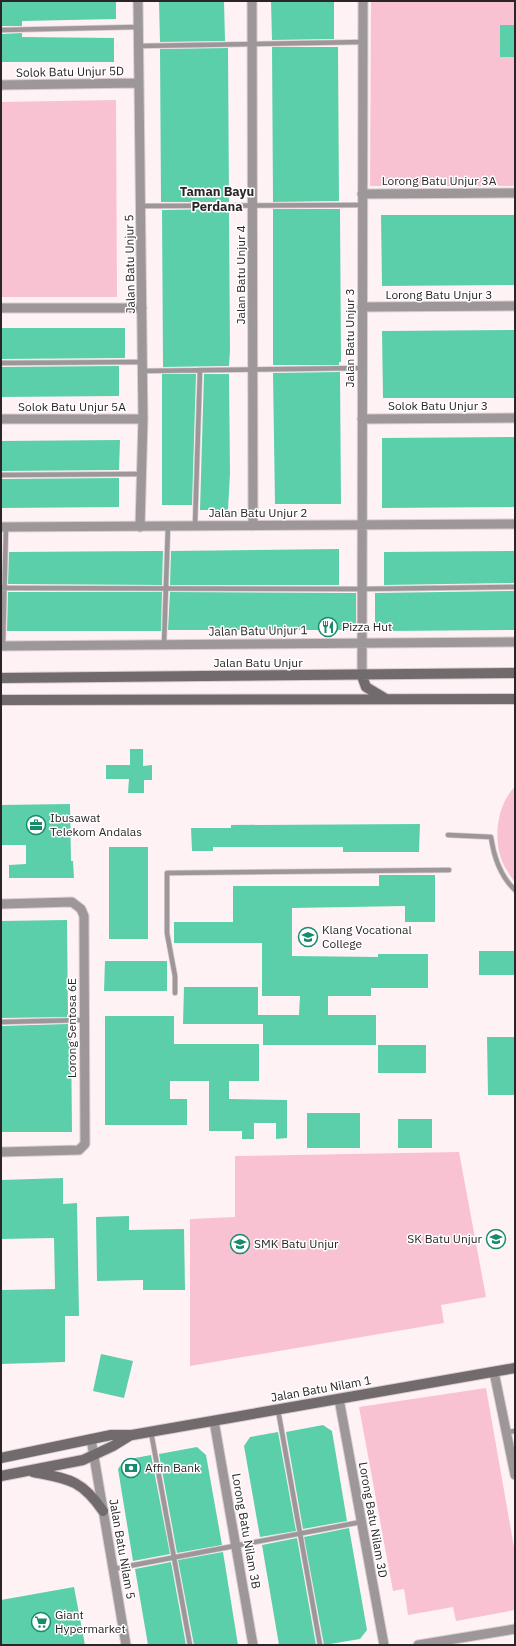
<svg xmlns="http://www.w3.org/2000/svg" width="516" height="1646" font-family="'IBM Plex Sans',sans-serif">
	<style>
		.green { fill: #f8c2d2 }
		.building { fill: #5bcfaa }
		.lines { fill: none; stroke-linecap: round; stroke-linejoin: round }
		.service-casing { stroke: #d9cdd0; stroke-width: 6 }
		.minor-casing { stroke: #d9cdd0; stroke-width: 11 }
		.secondary-casing { stroke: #d9cdd0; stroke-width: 12 }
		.service { stroke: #9d9799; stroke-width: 4.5 }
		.minor { stroke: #9d9799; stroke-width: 9 }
		.secondary { stroke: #726b6d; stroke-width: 10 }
		.labels { text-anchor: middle; stroke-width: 3; stroke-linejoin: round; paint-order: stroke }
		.street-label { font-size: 12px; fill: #2a2527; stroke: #fff }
		.poi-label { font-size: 12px; fill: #2a2527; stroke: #fff; text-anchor: start }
		.neighbourhood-label { font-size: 13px; font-weight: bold; fill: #2a2527; stroke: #fff }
	</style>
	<rect width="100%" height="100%" fill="#fff2f5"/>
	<path class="green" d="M371 1H515V186H370Z
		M116 100 117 297H1V102Z
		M515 787V883C511 876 505 869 502 861 493 840 497 803 515 787Z
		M459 1152 486 1297 441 1305 444 1323 190 1366V1219L235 1217V1156Z
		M486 1388 515 1553V1610L456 1621 453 1607 408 1615 404 1589 393 1591 359 1407Z"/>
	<path class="building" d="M1 1H116V19L22 21V26H1Z
		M159 1H224L225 41 160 42Z
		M271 1H334V39L272 40Z
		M500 25H515V57H500Z
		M22 33V37L114 38V62H1V34Z
		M272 47H338L339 201 273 202Z
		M228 48 229 202H161L160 49Z
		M229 209 230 350 229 366 163 367 162 210Z
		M273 209H340L341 362H339V365H273Z
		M381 215H515V285L382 286Z
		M1 328H125V358L1 359Z
		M515 330V398H383L382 331Z
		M119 366V396L1 397V367Z
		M340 372 341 504H275L273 373Z
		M162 374H196L192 505H162Z
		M204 374H229L230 473 228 510H200Z
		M515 437V507L382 508V438Z
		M120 440 119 470 1 471V441Z
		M119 478V507L1 508V479Z
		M339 549V585H170L171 551Z
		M154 551H163L162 585 8 584 9 552Z
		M515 551V583L384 585V552Z
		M515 591V630L384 631 375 624V593Z
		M8 592H162L161 631H7Z
		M170 592 356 593V623L347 630H168Z
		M130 749H143V766L152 765V780H144V793H128L129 779H106V765H130Z
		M70 804 71 861H73L74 878H9V865L26 864V845H1V805Z
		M420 824 419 852H343V847H213V851H192L191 828H231V825Z
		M109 847H148V939H109Z
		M379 875H435V922H405V906L292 908V956L378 957V954H428V988H371V996H328V1015H376V1045H263V1024H183L184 987H258V1015H299L300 996H262V943H174V922H233V886H379Z
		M67 920 68 1017 1 1018V921Z
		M479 951H515V975H479Z
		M105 961H167V991H104Z
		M105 1016H174V1044H259V1081H229V1099L287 1100V1138L276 1139V1123H254V1139H242V1131H209V1081H170V1099H187V1125H105Z
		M68 1024V1031H71L72 1132H1V1026Z
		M487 1037H515V1095H488Z
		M378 1045H426V1073H378Z
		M307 1113H360V1148H307Z
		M398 1119H432V1148H398Z
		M63 1178V1204L77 1203 79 1316H65V1362L1 1364V1290L55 1289 54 1238 1 1239V1180Z
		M129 1216V1230L184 1229 185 1290H143V1280L97 1281 96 1217Z
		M101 1354 133 1361 124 1398 93 1391Z
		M323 1425 332 1431 347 1521 303 1529 286 1432Z
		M278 1432 296 1531 260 1537 244 1446 250 1437Z
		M197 1447 206 1455 222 1545 177 1553 159 1454Z
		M151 1455 170 1554 133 1561 118 1469 124 1460Z
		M349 1528 367 1630 360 1639 324 1645 304 1537Z
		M297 1538 316 1645H279L262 1545Z
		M223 1552 238 1645H194L178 1560Z
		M171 1562 186 1645H148L135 1569Z
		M74 1587 85 1645H1V1600Z"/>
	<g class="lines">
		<defs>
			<path id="service" d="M1 30 138 27
				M138 46 363 42
				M141 206 362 205
				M1 363 142 362
				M142 371 362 368
				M1 475 141 474
				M195 525 200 370
				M1 588 362 589 515 587
				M164 644 168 526
				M3 646 6 527
				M448 835 491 837C494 858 500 876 515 890
				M175 993V976L167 933V873L449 870
				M1 1022 84 1020
				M278 1410 320 1645
				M151 1432 190 1645
				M507 1432 515 1431
				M113 1569 361 1522"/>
			<path id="minor" d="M138 1 143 419 140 527
				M252 1 253 526
				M1 85 139 83
				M362 194 515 193
				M362 307 515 306
				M1 308H142
				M1 419H143
				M362 419 515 418
				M1 527 515 524
				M1 646 515 642
				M362 676 363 1
				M1 904 72 902 81 909 84 916 85 1144 79 1150 1 1152
				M494 1372 515 1475
				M339 1399 384 1645
				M214 1421 253 1645
				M91 1439 126 1645
				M418 1645 515 1629"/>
			<path id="secondary" d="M362 676 366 687 386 699
				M1 678 515 673
				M1 700 515 699
				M1 1458 111 1435H132L515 1368
				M33 1472C68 1479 81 1479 103 1511
				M1 1476 83 1460 113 1446 131 1435"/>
		</defs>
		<use href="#service" class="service-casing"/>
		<use href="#minor" class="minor-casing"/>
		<use href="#secondary" class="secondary-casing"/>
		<use href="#service" class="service"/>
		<use href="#minor" class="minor"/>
		<use href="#secondary" class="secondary"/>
	</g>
	<defs>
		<symbol id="restaurant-ring" viewBox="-11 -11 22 22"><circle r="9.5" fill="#fff" stroke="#178b6c" stroke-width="1.5"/><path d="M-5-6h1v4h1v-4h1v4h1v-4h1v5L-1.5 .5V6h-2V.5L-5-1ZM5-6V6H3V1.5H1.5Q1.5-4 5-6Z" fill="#178b6c"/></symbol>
		<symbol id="office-ring" viewBox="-11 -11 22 22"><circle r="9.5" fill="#fff" stroke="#178b6c" stroke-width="1.5"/><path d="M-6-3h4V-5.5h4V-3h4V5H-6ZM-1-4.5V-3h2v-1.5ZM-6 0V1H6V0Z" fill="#178b6c"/></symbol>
		<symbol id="school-ring" viewBox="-11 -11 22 22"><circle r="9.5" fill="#fff" stroke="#178b6c" stroke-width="1.5"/><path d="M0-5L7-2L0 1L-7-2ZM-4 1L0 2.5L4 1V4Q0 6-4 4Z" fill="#178b6c"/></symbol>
		<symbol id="bank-ring" viewBox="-11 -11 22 22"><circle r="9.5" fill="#fff" stroke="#178b6c" stroke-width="1.5"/><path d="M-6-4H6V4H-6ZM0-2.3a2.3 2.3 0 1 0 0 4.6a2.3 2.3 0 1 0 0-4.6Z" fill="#178b6c"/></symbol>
		<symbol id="supermarket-ring" viewBox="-11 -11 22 22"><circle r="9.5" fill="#fff" stroke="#178b6c" stroke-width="1.5"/><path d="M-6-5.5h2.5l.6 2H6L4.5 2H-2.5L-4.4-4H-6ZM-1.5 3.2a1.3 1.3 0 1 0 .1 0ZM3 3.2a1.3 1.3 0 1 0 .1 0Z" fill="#178b6c"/></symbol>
	</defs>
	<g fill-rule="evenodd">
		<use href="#restaurant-ring" x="317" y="616" width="22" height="22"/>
		<use href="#office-ring" x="25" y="814" width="22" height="22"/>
		<use href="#school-ring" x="297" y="926" width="22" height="22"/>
		<use href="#school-ring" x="485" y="1228" width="22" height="22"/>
		<use href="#school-ring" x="229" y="1233" width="22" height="22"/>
		<use href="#bank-ring" x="120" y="1457" width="22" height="22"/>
		<use href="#supermarket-ring" x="30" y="1611" width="22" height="22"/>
	</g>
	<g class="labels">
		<g class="street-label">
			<text transform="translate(70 72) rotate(-1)" y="4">Solok Batu Unjur 5D</text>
			<text x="439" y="185">Lorong Batu Unjur 3A</text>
			<text transform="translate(130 264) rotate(-91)" y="4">Jalan Batu Unjur 5</text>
			<text transform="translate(241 275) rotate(-90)" y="4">Jalan Batu Unjur 4</text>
			<text x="439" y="299">Lorong Batu Unjur 3</text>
			<text transform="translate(350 338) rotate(-90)" y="4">Jalan Batu Unjur 3</text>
			<text x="438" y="410">Solok Batu Unjur 3</text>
			<text x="72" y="411">Solok Batu Unjur 5A</text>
			<text x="258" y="517">Jalan Batu Unjur 2</text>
			<text transform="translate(258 631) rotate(-1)" y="4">Jalan Batu Unjur 1</text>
			<text x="258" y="667">Jalan Batu Unjur</text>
			<text transform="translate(72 1028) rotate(-90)" y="4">Lorong Sentosa 6E</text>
			<text transform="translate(321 1389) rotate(-10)" y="4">Jalan Batu Nilam 1</text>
			<text transform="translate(373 1520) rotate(80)" y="4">Lorong Batu Nilam 3D</text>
			<text transform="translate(246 1531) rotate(80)" y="4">Lorong Batu Nilam 3B</text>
			<text transform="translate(122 1549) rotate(80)" y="4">Jalan Batu Nilam 5</text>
		</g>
		<g class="poi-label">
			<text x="342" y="631">Pizza Hut</text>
			<text x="50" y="822">Ibusawat<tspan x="50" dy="14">Telekom Andalas</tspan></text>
			<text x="322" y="934">Klang Vocational<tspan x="322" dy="14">College</tspan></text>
			<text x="482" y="1243" text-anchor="end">SK Batu Unjur</text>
			<text x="254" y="1248">SMK Batu Unjur</text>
			<text x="145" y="1472">Affin Bank</text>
			<text x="55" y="1619">Giant<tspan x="55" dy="14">Hypermarket</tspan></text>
		</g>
		<g class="neighbourhood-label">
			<text x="217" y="196">Taman Bayu<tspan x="217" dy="15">Perdana</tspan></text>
		</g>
	</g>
	<rect width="516" height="1646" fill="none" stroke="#2a2527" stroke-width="4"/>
</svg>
